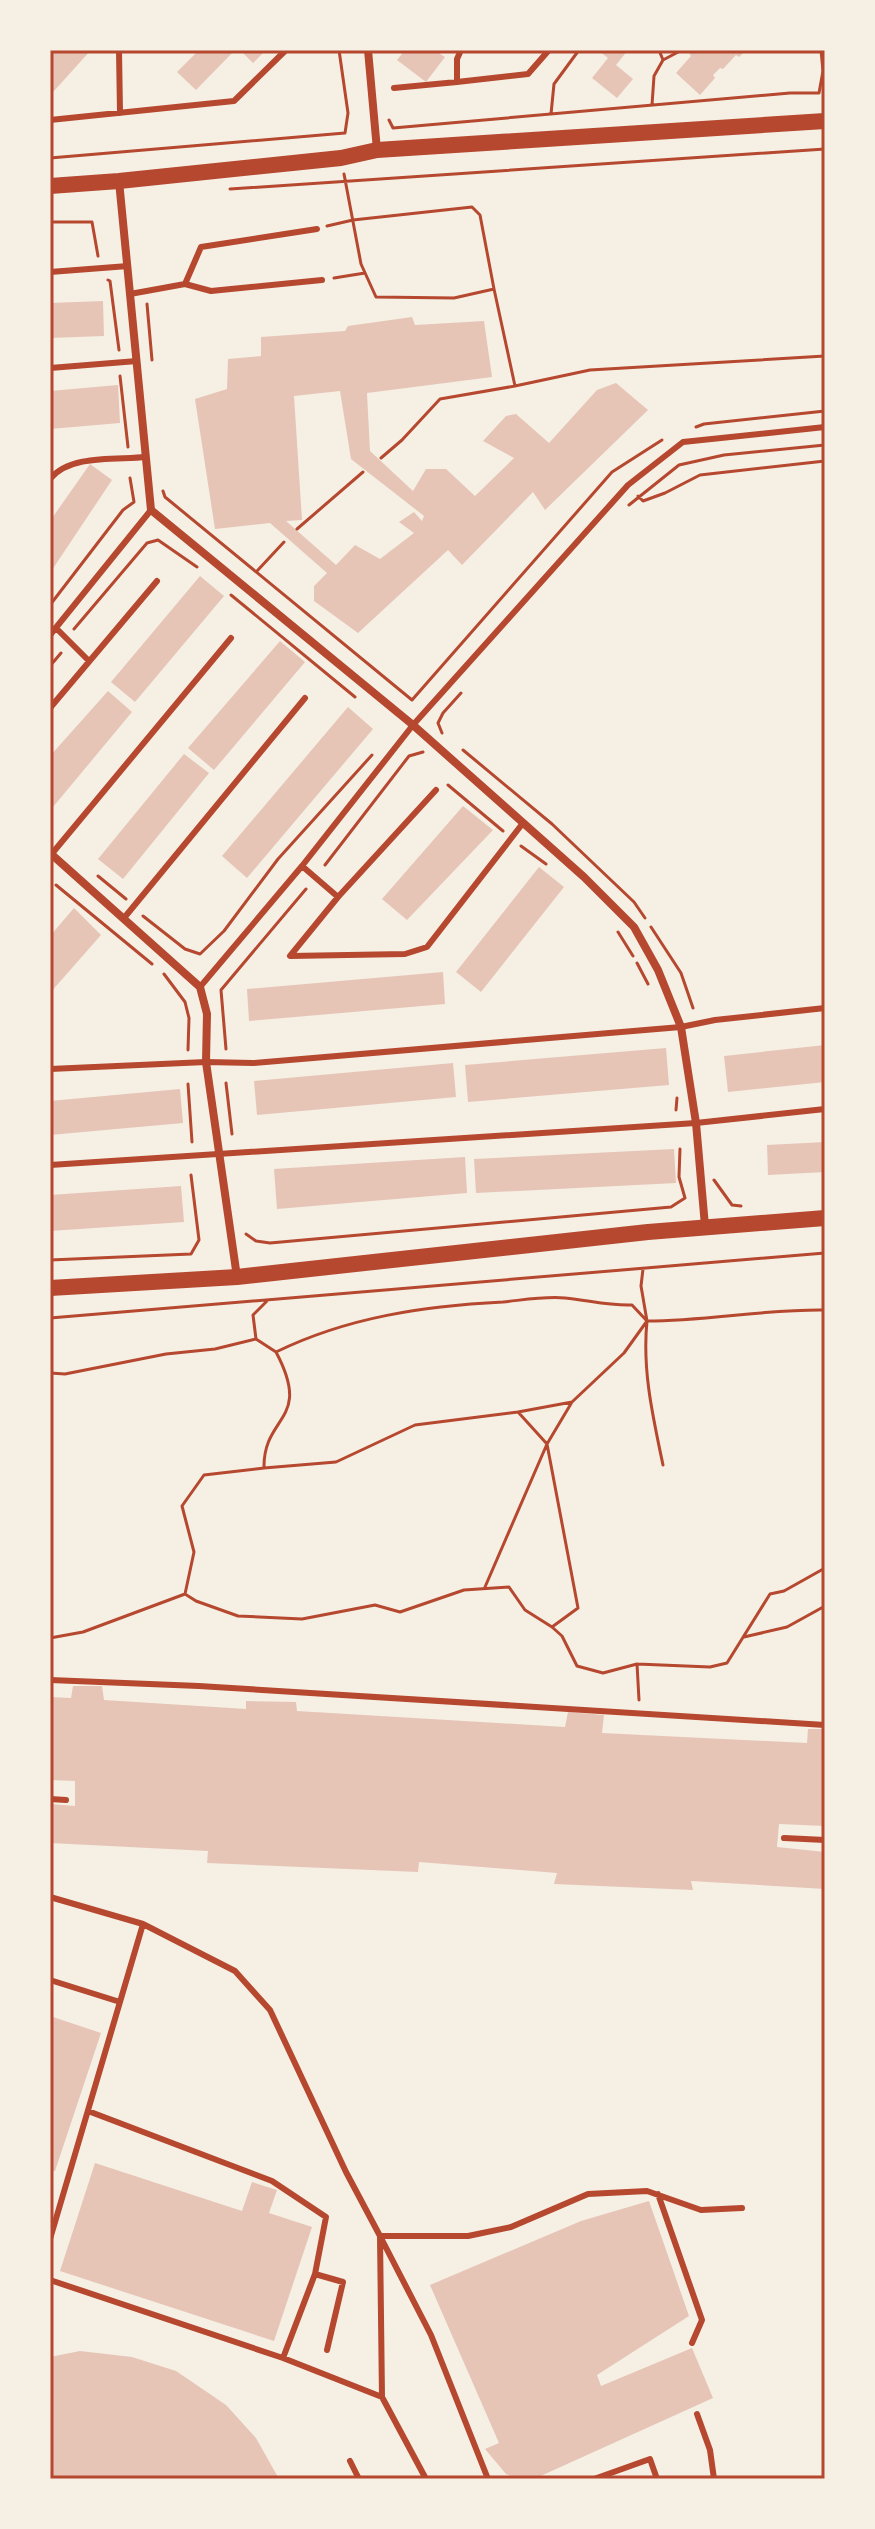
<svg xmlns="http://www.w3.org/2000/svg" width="875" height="2529" font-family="Merriweather,serif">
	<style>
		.building { fill: #e6c5b7; fill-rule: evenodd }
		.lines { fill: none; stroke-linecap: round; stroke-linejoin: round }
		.path { stroke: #b5482f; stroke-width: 3 }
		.service { stroke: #b5482f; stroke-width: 6 }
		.minor { stroke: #b5482f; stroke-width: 8 }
		.secondary { stroke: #b5482f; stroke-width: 16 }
		.neatline { fill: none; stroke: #b5482f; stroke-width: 3 }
	</style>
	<rect width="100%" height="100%" fill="#f6efe4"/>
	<path class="building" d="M50 50H91L54 91 50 90Z
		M199 50H235L196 90 177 72Z
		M240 50H266L253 63Z
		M405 50H443L440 54 445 57 426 82 397 60Z
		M598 50H628L616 65 633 79 617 98 592 78 608 58Z
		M692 50H746L739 57 736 55 723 69 720 68 713 75 715 78 700 95 676 73 691 56 689 53Z
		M103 301 104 336 50 338V303Z
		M412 317 415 325 484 321 492 377 367 393 370 451 413 491 426 469H446L475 496 514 458 483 441 506 416 516 414 549 443 597 390 616 383 648 410 545 510 533 492 462 565 448 550 358 633 314 601V586L327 573 270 523 215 529 195 399 227 389 228 359 261 356V337L345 331 348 326ZM340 391 351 459 424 516 422 521 414 512 399 522 414 533 380 559 355 545 336 565 286 521 302 520 294 396Z
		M118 385 120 423 50 429V391Z
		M90 464 112 480 50 573V521Z
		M200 576 224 596 135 702 111 682Z
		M280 641 305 662 214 770 188 748Z
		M108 691 132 712 53 807 50 805V756Z
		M348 707 373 729 247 878 222 856Z
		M184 754 209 773 123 879 98 859Z
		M463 806 493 830 407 920 382 899Z
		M539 867 564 887 481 992 456 972Z
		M74 908 101 935 50 993V936Z
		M443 972 445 1004 249 1021 247 989Z
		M825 1045V1082L728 1092 724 1056Z
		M666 1048 669 1085 468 1102 465 1065Z
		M453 1063 456 1097 257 1115 254 1081Z
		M180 1089 183 1123 50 1135V1101Z
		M825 1142V1172L768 1175 767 1145Z
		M674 1149 676 1183 476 1193 474 1159Z
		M465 1157 467 1193 277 1209 274 1169Z
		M181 1186 184 1222 50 1231V1195Z
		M73 1686H102L104 1700 246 1709V1701L296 1702 297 1711 565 1727 568 1712 604 1715 602 1733 807 1743 808 1729H825V1826L779 1824 777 1847 825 1852V1889L691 1881 693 1890 554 1884 557 1873 419 1862 418 1872 207 1863 208 1851 50 1843V1804L75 1806V1781L50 1780V1697L71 1698Z
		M50 2016 101 2033 55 2171 50 2170Z
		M95 2163 242 2211 252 2182 277 2190 269 2213 312 2227 274 2341 60 2271Z
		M649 2201 689 2316 597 2375 601 2386 692 2348 713 2398 534 2479 516 2478 506 2474 485 2449 499 2443 430 2285 581 2221Z
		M80 2351 132 2357 176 2371 226 2405 256 2438 279 2479H50V2357Z"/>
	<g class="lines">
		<path class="path" d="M663 60 682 50
			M652 105 654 76 663 60 659 50
			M551 114 554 84 579 50
			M389 120 393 128 790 93H819L823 71 821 50
			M50 158 345 133 348 113 339 50
			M230 189 825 149
			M50 222H92L98 256
			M327 226 353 220 472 207 480 215 494 289 454 298 376 297 361 264 344 174
			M334 278 365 273
			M108 280 110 281 119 350
			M147 304 152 360
			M120 376 128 447
			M515 386 590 370 825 356
			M696 427 704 424 825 411
			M381 458 402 440 440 399 515 386 494 289
			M163 491 165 497 412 700 612 472 662 440
			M638 496 643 501 665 493 700 475 825 461
			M629 505 679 465 724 455 825 445
			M297 529 363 472
			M257 571 284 542
			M231 595 355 697
			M50 605 123 510 134 502 130 478
			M74 629 147 543 158 540 197 567
			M50 666 61 653
			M442 733 438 723 443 713 461 693
			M463 750 552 824 634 902 645 918
			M448 785 503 831
			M521 846 546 864
			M325 865 409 756 423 752
			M98 876 126 899
			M56 885 152 964
			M143 916 185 949 200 954 224 931 278 859 372 755
			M651 927 681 973 693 1008
			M618 932 633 956
			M637 963 648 984
			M164 974 185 1002 189 1018 188 1050
			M226 1049 221 990 306 889
			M226 1083 232 1134
			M188 1084 192 1142
			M676 1110 677 1098
			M714 1180 732 1205 741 1206
			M246 1234 256 1241 270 1243 671 1207 685 1198 679 1177 680 1149
			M50 1260 191 1254 199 1240 191 1175
			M50 1318 825 1253
			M256 1339 253 1315 267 1301
			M50 1373 65 1374 166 1354 215 1349 256 1339 276 1352C348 1317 424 1306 503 1302 523 1300 545 1296 565 1298 588 1300 608 1306 632 1305L647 1321
			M572 1402 518 1412 547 1444 572 1402 624 1353 647 1321 641 1286 643 1269
			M547 1444 578 1608 552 1627
			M663 1465C653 1417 642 1370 647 1321 707 1321 765 1309 825 1310
			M264 1468 336 1462 415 1425 518 1412
			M485 1587 547 1444
			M185 1594 196 1601 238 1616 302 1619 375 1605 400 1612 464 1590 509 1587 525 1610 552 1627 562 1636 577 1666 603 1673 637 1664 710 1667 727 1663 770 1594 784 1591 825 1568
			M185 1594 194 1552 182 1506 204 1475 264 1468C263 1414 313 1422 276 1352
			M744 1637 787 1627 825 1606
			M50 1638 83 1632 185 1594
			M637 1664 639 1700"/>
		<path class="service" d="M119 50 120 113
			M457 82 528 74 549 50
			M394 88 457 82V59L461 50
			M50 120 234 101 286 50
			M50 272 128 266
			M185 284 201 247 317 229
			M130 294 185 284 211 291 322 280
			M50 368 137 361
			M50 479C70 454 117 460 146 457
			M56 628 89 661
			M50 635 151 510
			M50 708 157 581
			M50 856 231 638
			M302 866 338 897 436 790
			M338 897 290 956 405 954 427 947 523 823
			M124 918 305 698
			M200 987 302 866 413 725 628 485 683 442 825 427
			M50 1069 206 1062 253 1063 681 1027 715 1020 825 1008
			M50 1165 696 1123 825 1109
			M50 1680 199 1686 825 1725
			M50 1799 66 1800
			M784 1838 825 1840
			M50 1897 143 1924 235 1971 270 2010 346 2172 380 2236 382 2397
			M50 1980 120 2002
			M88 2111 272 2181 326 2217 315 2274
			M658 2194 702 2320 692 2343
			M50 2239 143 1924
			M50 2280 283 2358 382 2397 426 2479
			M283 2358 315 2274 343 2282 327 2350
			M697 2414 710 2450 714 2479
			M350 2461 359 2479
			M488 2479 431 2335 380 2236H468L511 2227 588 2194 647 2191 701 2210 742 2208
			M594 2479 650 2459 657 2479"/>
		<path class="minor" d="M368 50 377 150
			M119 181 151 510 413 725 584 877 634 927 658 970 681 1027 696 1123 705 1226
			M50 853 200 987 207 1014 206 1062 237 1277"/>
		<path class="secondary" d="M50 186 119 181 341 158 377 150 825 121
			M50 1288 237 1277 648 1232 825 1218"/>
	</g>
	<rect width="875" height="2529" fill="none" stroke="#f6efe4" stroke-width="104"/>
	<rect x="52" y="52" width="771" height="2425" class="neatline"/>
</svg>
